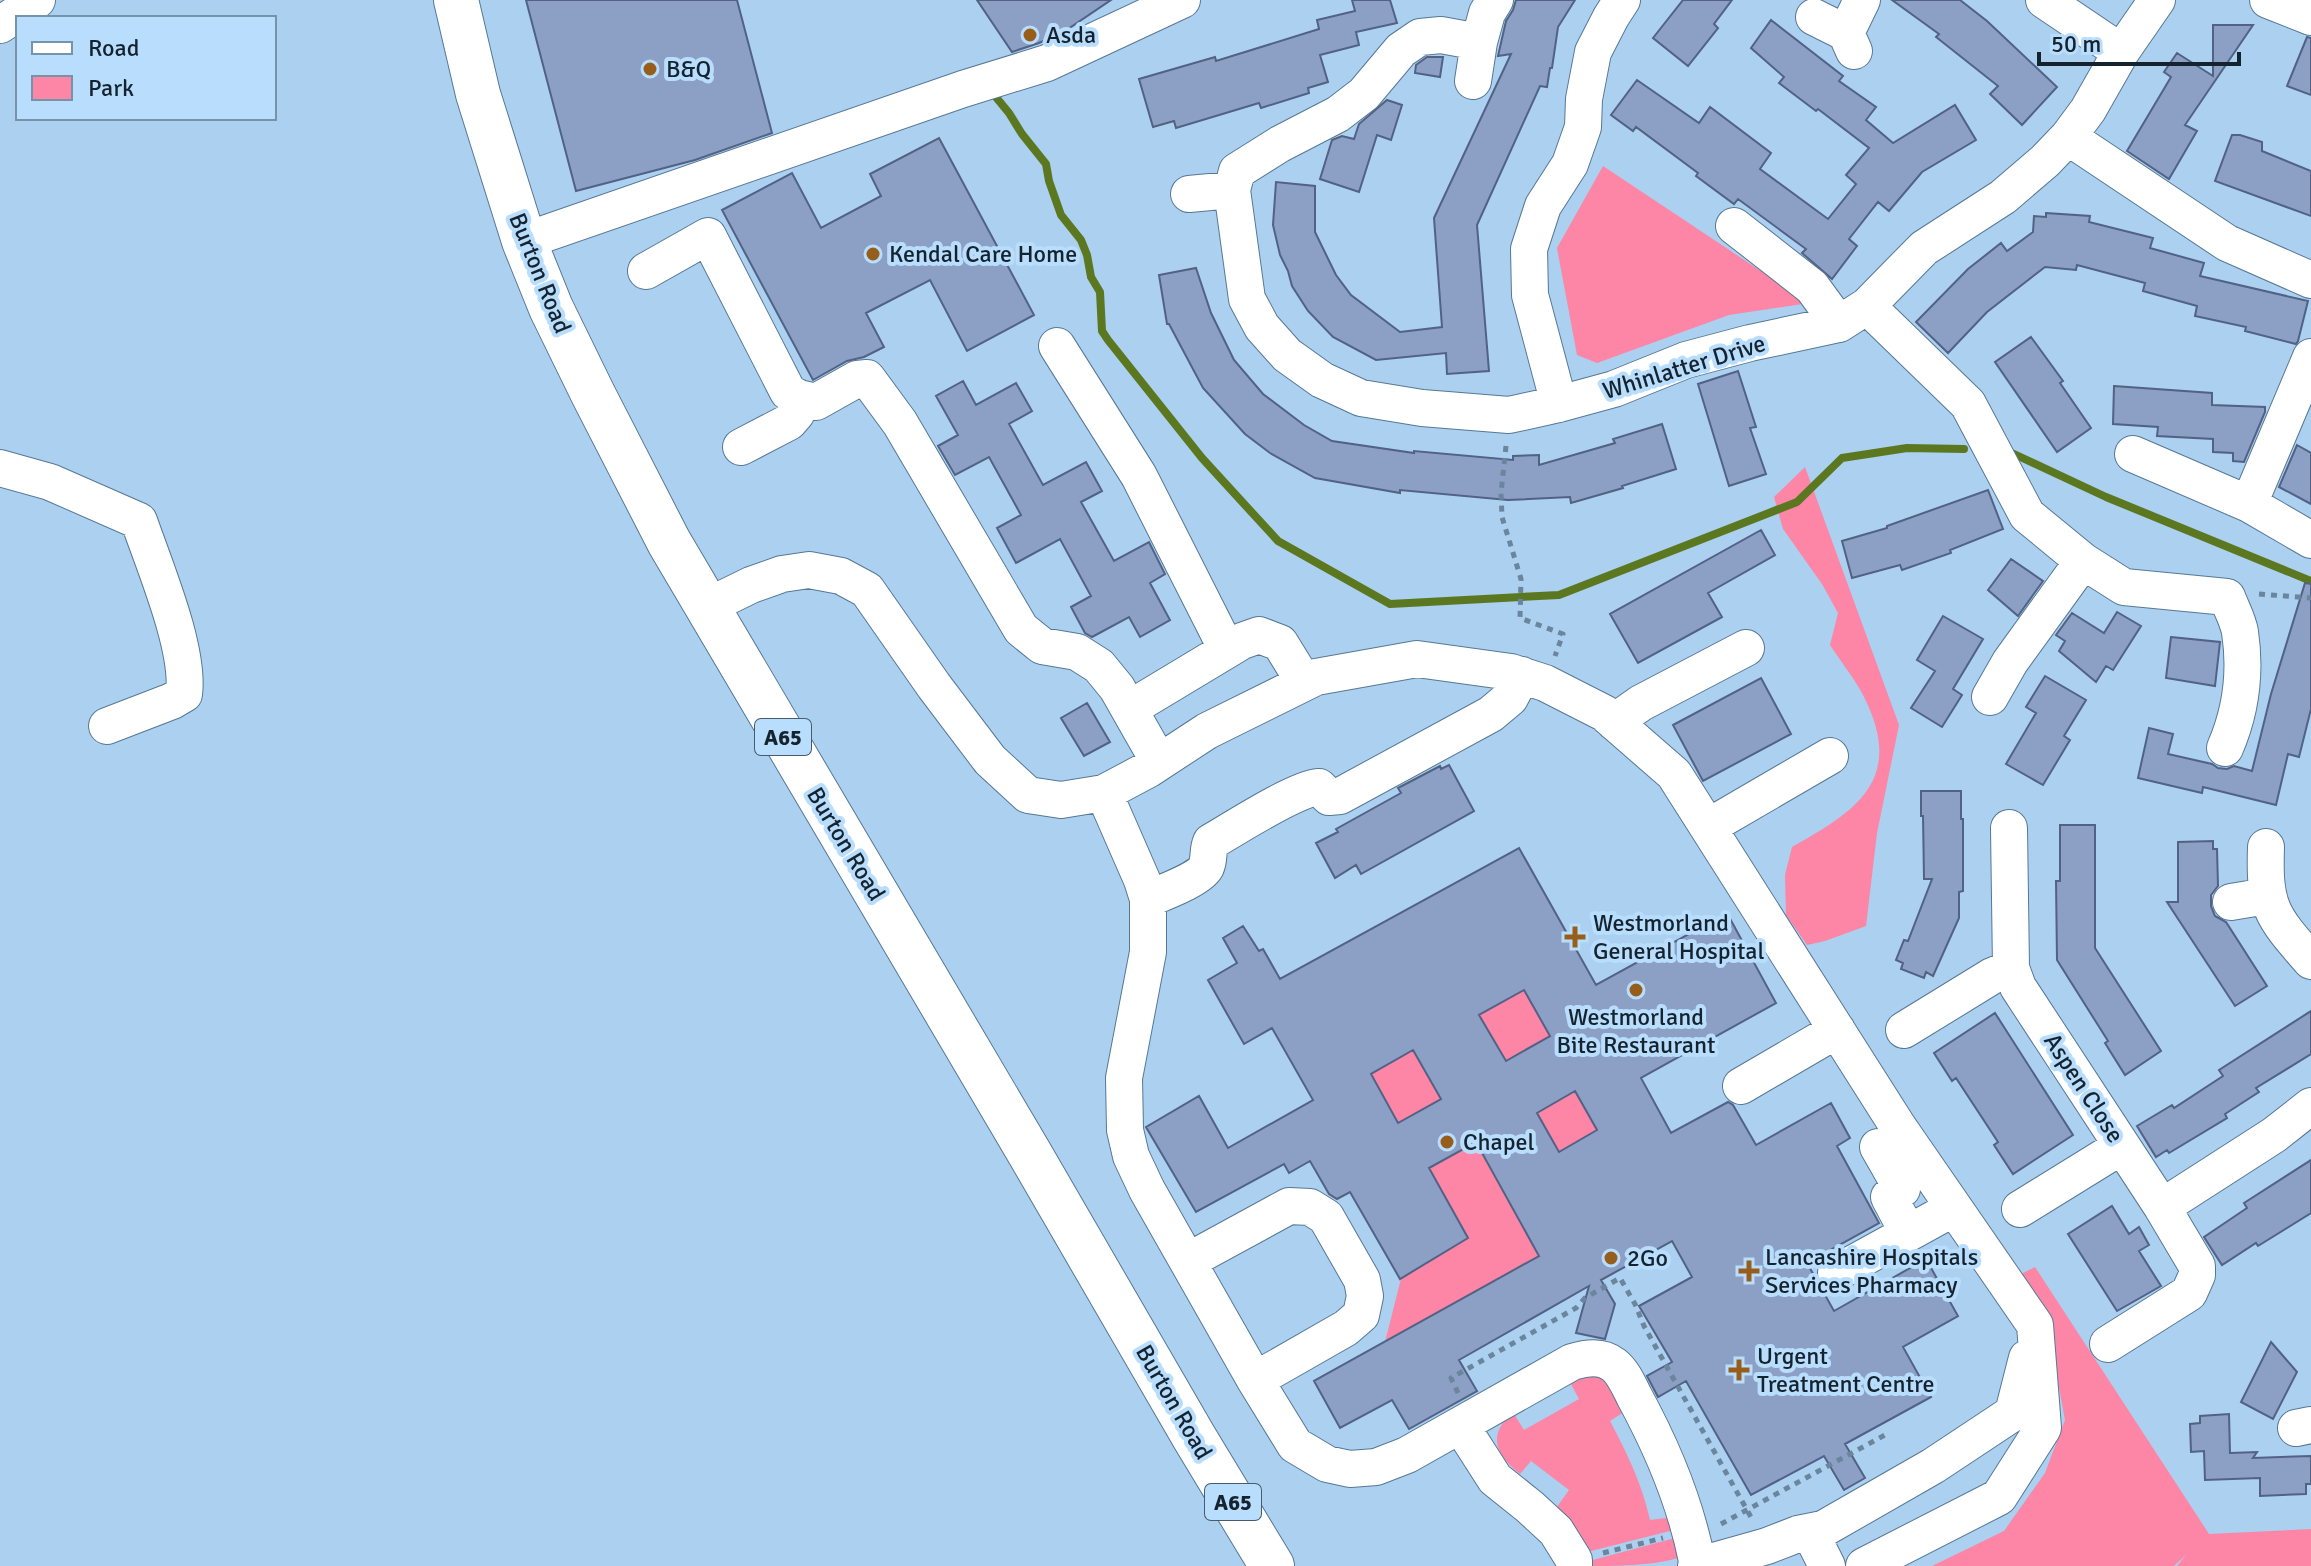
<svg xmlns="http://www.w3.org/2000/svg" width="2311" height="1566" font-family="Signika,sans-serif">
	<style>
		.green { fill: #fd85a5 }
		.lines { fill: none; stroke-linecap: round; stroke-linejoin: round }
		.stream { stroke: #5b7821; stroke-width: 8 }
		.building { fill: #8c9fc5; stroke: #516285; stroke-width: 2; fill-rule: evenodd }
		.minor-casing { stroke: #567895; stroke-width: 38 }
		.major-casing { stroke: #567895; stroke-width: 46 }
		.path { stroke: #6a859c; stroke-width: 5; stroke-dasharray: 6 6; stroke-linecap: butt }
		.minor { stroke: #fff; stroke-width: 36 }
		.major { stroke: #fff; stroke-width: 44 }
		.poi-dot { fill: #975e1b; stroke: #b8ddfd; stroke-width: 3 }
		.labels { text-anchor: middle; stroke-width: 8; stroke-linejoin: round; paint-order: stroke }
		.shield { fill: #b8ddfd; stroke: #465b6c; stroke-width: 2 }
		.shield-label { font-size: 22px; font-weight: bold; fill: #15232e }
		.poi-label { font-size: 24px; fill: #15232e; stroke: #b8ddfd; text-anchor: start }
		.street-label { font-size: 24px; fill: #15232e; stroke: #b8ddfd }
	</style>
	<rect width="100%" height="100%" fill="#abd0f0"/>
	<path class="green" d="M1603 166 1809 303 1729 315 1597 363 1577 355 1557 248Z
		M1805 467 1899 725 1877 833 1866 926 1825 941 1807 945 1786 915 1785 875 1792 847C1858 810 1905 779 1864 697 1855 679 1841 662 1830 645L1838 613 1822 584 1783 529 1774 497Z
		M1491 932 1502 1002 1524 990 1550 1036 1506 1061 1476 1029Z
		M1395 986 1416 1056 1441 1099 1399 1123 1371 1074Z
		M1575 1091 1597 1130 1559 1152 1537 1113Z
		M1476 1142 1539 1256 1385 1342 1429 1168Z
		M2035 1267 2209 1534 2311 1529V1566H2177L2186 1555 2174 1566H1932L2004 1531 2045 1473 2065 1420 2051 1344 2019 1275Z
		M1565 1373 1603 1375 1627 1410 1610 1421C1627 1453 1642 1484 1650 1520L1674 1517 1678 1529 1583 1553 1554 1511 1569 1490 1531 1461 1520 1474C1495 1454 1487 1435 1513 1412L1524 1430 1579 1399Z
		M1679 1537 1678 1558C1650 1566 1616 1566 1586 1566L1585 1562Z"/>
	<g class="lines">
		<path class="stream" d="M995 96 1009 113 1022 134 1046 164 1049 181 1061 215 1081 240 1087 255 1091 277 1100 292 1102 331 1108 340 1202 458 1278 541 1390 604 1559 595 1797 502 1842 458 1907 448 1964 449
			M2014 454 2106 497 2311 581"/>
	</g>
	<path class="building" d="M526 0H737L772 133 695 160 576 191Z
		M977 0H1111L1062 33 1039 43 1012 52Z
		M1352 0H1390L1397 23 1356 32 1359 45 1320 55 1328 82 1308 88 1309 93 1261 108 1259 103 1176 128 1174 121 1153 127 1139 79 1215 57 1216 61 1319 29 1317 20 1355 11Z
		M1516 0H1575L1558 27 1552 68H1550L1547 87 1540 86 1477 225 1489 371 1447 374 1446 353 1376 360 1333 337 1308 311 1292 286 1288 271 1280 255 1273 225 1276 182 1315 186V232L1336 275 1351 295 1400 332 1442 327 1434 218 1511 54 1498 56 1506 21 1513 10Z
		M1683 0H1732L1714 24 1718 28 1688 66 1653 38Z
		M1892 0H1960L1987 21 2057 87 2022 125 1990 94 1998 86 1936 37 1939 34Z
		M1771 20 1843 76 1839 81 1876 107 1866 120 1893 143 1955 105 1976 140 1922 172 1889 211 1878 202 1849 239 1857 246 1832 279 1802 253 1806 249 1738 199 1734 204 1696 176 1698 173 1636 127 1633 131 1611 115 1637 80 1699 123 1710 107 1771 153 1760 169 1828 219 1856 184 1846 175 1869 148 1818 109 1816 111 1779 83 1784 77 1751 48Z
		M2213 25H2253L2185 125 2197 131 2169 179 2127 151 2171 77 2164 72 2177 53 2213 76Z
		M2307 37 2311 38V95L2287 86Z
		M1427 57H1443L1440 77 1415 73 1416 65Z
		M1387 100 1402 105 1391 140 1377 135 1359 192 1320 179 1332 140 1342 136 1354 139 1359 124Z
		M2232 135H2240L2262 142V151L2311 171V216L2215 181Z
		M939 138 1034 315 967 351 930 280 866 313 884 347 864 357 847 361 813 380 722 210 792 173 821 228 881 196 870 174Z
		M2046 213 2090 216 2089 222 2153 238 2150 248 2204 263 2200 276 2308 301 2298 341 2296 344 2245 331 2246 327 2195 316 2197 306 2143 291 2145 283 2077 265 2076 270 2045 267 1987 312 1948 353 1916 322 1968 269 2001 243 2007 251 2033 232 2034 216 2046 217Z
		M1196 268 1211 313 1234 360 1263 394 1304 425 1332 441 1414 453V451L1513 460V456L1539 455V465L1615 443 1613 439 1662 424 1676 469 1622 486 1623 488 1571 503 1570 497 1508 500 1400 490V493L1315 478 1270 453 1245 434 1203 388 1169 324H1167L1159 275Z
		M2031 337 2063 381 2060 383 2091 428 2057 452 1995 362Z
		M1738 371 1756 427 1750 428 1766 474 1729 486 1698 384Z
		M963 381 976 405 1016 383 1032 411 1009 424 1043 485 1086 462 1102 491 1081 502 1114 561 1149 542 1165 574 1150 583 1170 620 1140 637 1129 617 1092 637 1085 633 1071 607 1091 596 1060 539 1016 563 997 528 1021 515 989 457 955 475 938 446 958 435 936 396Z
		M2114 386 2212 393V405L2265 407V412L2244 462 2233 461V453L2213 452V439L2157 436 2158 427 2113 424Z
		M2297 445 2311 453V504L2279 487Z
		M1988 490 2003 529 1950 550 1951 553 1902 570 1900 565 1852 578 1842 541 1887 528V526Z
		M1761 530 1775 555 1708 593 1722 617 1638 663 1610 614Z
		M2011 559 2043 581 2018 616 1988 590Z
		M2305 583 2311 584V709L2299 757 2288 754 2276 805 2203 787 2202 793 2138 778 2149 728 2173 734 2168 754 2212 764 2218 768 2227 769 2234 766 2252 771 2271 694Z
		M2117 612 2141 626 2113 670 2106 666 2096 682 2059 651 2065 641 2056 635 2072 613 2104 633Z
		M1943 616 1983 639 1953 689 1962 695 1942 727 1911 708 1935 671 1917 660Z
		M2171 637 2220 642 2215 686 2166 678Z
		M2045 676 2086 700 2064 736 2070 740 2043 785 2006 764 2036 713 2026 707Z
		M1761 678 1791 734 1703 781 1673 725Z
		M1087 703 1110 742 1084 756 1061 718Z
		M1449 765 1474 811 1361 874 1356 865 1335 878 1316 843 1338 832 1336 829 1401 793 1398 788 1440 766 1441 769Z
		M1921 791H1961V819H1963V891L1959 892V918L1933 976 1926 972 1924 978 1901 969 1903 963 1896 960 1904 940 1908 941 1932 879H1924L1923 816H1921Z
		M2060 825H2095V948L2161 1051 2125 1075 2105 1043 2108 1041 2057 960 2056 881H2060Z
		M2213 841V849H2217L2218 886 2211 895V906L2215 916 2226 922 2267 986 2235 1006 2167 902H2178V842Z
		M1519 848 1596 985 1727 913 1776 1003 1641 1078 1671 1133 1728 1102 1733 1105 1756 1145 1831 1103 1850 1138 1837 1146 1879 1223 1807 1263 1834 1311 1926 1259 1958 1316 1903 1347 1931 1397 1845 1444 1865 1478 1844 1490 1824 1456 1751 1495 1686 1381 1658 1397 1647 1376 1672 1362 1639 1306 1692 1277 1672 1241 1601 1280 1615 1304 1605 1339 1576 1333 1589 1286 1459 1360 1477 1391 1409 1429 1392 1400 1340 1428 1314 1381 1539 1256 1476 1142 1429 1168 1468 1238 1400 1279 1350 1192 1337 1199 1329 1194 1310 1161 1289 1173 1284 1164 1196 1212 1146 1127 1199 1096 1228 1148 1313 1100 1272 1028 1244 1044 1208 980 1237 963 1223 938 1243 926 1259 951 1263 949 1280 979ZM1524 990 1550 1036 1506 1061 1479 1015ZM1413 1050 1441 1099 1398 1123 1371 1074ZM1575 1091 1597 1130 1559 1152 1537 1113Z
		M2311 1011V1054L2256 1088 2259 1092 2225 1114 2227 1118 2169 1153 2167 1150 2156 1157 2137 1126 2172 1105 2174 1108 2223 1076 2219 1070Z
		M1995 1013 2073 1135 2013 1174 1994 1145 1998 1142 1956 1078 1952 1081 1934 1053Z
		M2311 1160V1213L2258 1246 2256 1243 2222 1265 2204 1237 2247 1208 2244 1203Z
		M2112 1206 2129 1234 2139 1227 2149 1245 2139 1251 2161 1286 2117 1311 2068 1234Z
		M2271 1342 2297 1372 2273 1419 2241 1402Z
		M2229 1414 2230 1453 2257 1452 2253 1458 2311 1456V1484H2306V1494L2260 1496V1478L2205 1480 2204 1451 2191 1452 2190 1424 2200 1423V1416Z"/>
	<g class="lines">
		<defs>
			<path id="minor" d="M1495 0 1487 13 1479 42 1441 35 1420 37 1401 50 1364 94 1338 114 1280 144 1237 171 1232 190 1247 299 1262 327 1287 355 1322 380 1361 398 1422 408 1509 415 1559 404
				M1622 0 1611 17 1593 52 1584 99 1583 127 1570 164 1543 206 1529 249 1530 295 1559 404 1614 389 1686 360 1750 343 1839 324 1867 306 1924 248 2003 197 2045 161 2068 137 2088 110 2121 52 2157 0
				M2044 0 2121 52
				M2268 0 2311 17
				M1814 17 1846 33 1854 51
				M0 25 37 0
				M1846 33 1862 0
				M1473 81 1479 42
				M2068 137 2227 243 2311 280
				M1189 194 1232 190
				M1734 226 1812 287 1839 324
				M524 241 963 89 1047 63 1182 0
				M646 271 708 236 788 392 799 398 816 402 857 379 867 378 900 423 1021 629 1042 646 1077 652 1099 666 1117 688 1159 762
				M1867 306 1968 404 2027 515 2083 561 2124 587 2227 597C2231 608 2238 620 2240 632 2246 672 2241 711 2225 748
				M1057 346 1139 476 1227 650
				M741 447 789 422 796 414 802 399
				M2133 454 2249 504 2311 540
				M0 468 50 482 139 521C154 565 190 649 184 694L172 701 107 726
				M2249 504 2311 357
				M706 607 751 585 782 574 809 570 841 576 867 590 934 686 990 760 1028 795 1061 800 1104 793 1149 769 1207 731 1316 677 1417 659 1511 672 1545 683 1604 713 1674 774 1897 1125 2035 1325 2043 1428 1999 1497 1864 1566
				M1990 697 2010 662 2083 561
				M1129 709 1242 641 1259 635 1280 643 1304 682
				M1614 722 1641 703 1746 648
				M1104 793 1142 880 1148 899V952L1124 1078 1125 1130 1131 1156 1147 1190 1255 1380 1295 1445 1327 1464 1350 1469 1376 1467 1407 1455 1572 1362C1586 1358 1601 1355 1614 1365 1623 1372 1629 1386 1634 1396 1663 1449 1687 1507 1698 1566
				M1708 827 1830 756
				M2009 828 2011 968 2018 987 2162 1207 2197 1266V1275L2189 1293 2108 1344
				M2266 847C2264 908 2271 915 2311 961
				M1148 899C1162 893 1200 879 1206 867 1210 858 1207 851 1211 842 1235 828 1295 789 1319 787L1329 797 1340 796 1491 714 1510 698 1522 675
				M2231 902 2267 896
				M1904 1030 1992 976 2011 968
				M1741 1086 1837 1030
				M1878 1147 1902 1189 1889 1197 1908 1233
				M2162 1207 2274 1135 2311 1106
				M2020 1209 2122 1146
				M1188 1261 1289 1206 1310 1207 1326 1217 1362 1280 1365 1296 1361 1315 1346 1328 1255 1380
				M1836 1273 1954 1208
				M1461 1426 1495 1479 1530 1507 1556 1531 1574 1560V1566
				M2296 1428 2311 1425
				M1810 1532 1827 1566
				M1696 1566 1767 1546 1798 1534 1823 1529 1933 1466 2013 1413 2027 1358"/>
			<path id="major" d="M456 0 478 94 524 241 551 308 593 394 669 542 1030 1154 1194 1437 1272 1566"/>
		</defs>
		<use href="#minor" class="minor-casing"/>
		<use href="#major" class="major-casing"/>
		<path class="path" d="M1506 446 1501 493 1502 517 1521 579 1520 618 1563 634 1555 656
			M2259 594 2311 598
			M1458 1393 1451 1378 1576 1308 1585 1298 1620 1278 1635 1304 1644 1326 1752 1519
			M1721 1524 1885 1435
			M1603 1553 1663 1538"/>
		<use href="#minor" class="minor"/>
		<use href="#major" class="major"/>
	</g>
	<g class="poi-dot">
		<circle cx="1030" cy="35" r="8"/>
		<circle cx="650" cy="69" r="8"/>
		<circle cx="873" cy="254" r="8"/>
		<path d="M1571 925h8v8h8v8h-8v8h-8v-8h-8v-8h8z"/>
		<circle cx="1636" cy="990" r="8"/>
		<circle cx="1447" cy="1142" r="8"/>
		<circle cx="1611" cy="1258" r="8"/>
		<path d="M1745 1259h8v8h8v8h-8v8h-8v-8h-8v-8h8z"/>
		<path d="M1735 1358h8v8h8v8h-8v8h-8v-8h-8v-8h8z"/>
	</g>
	<g class="labels">
		<g class="shield">
			<rect x="755" y="719" width="56" height="36" rx="6"/>
			<rect x="1205" y="1484" width="56" height="36" rx="6"/>
		</g>
		<g class="shield-label">
			<text x="783" y="745">A65</text>
			<text x="1233" y="1510">A65</text>
		</g>
		<g class="poi-label">
			<text x="1046" y="43">Asda</text>
			<text x="666" y="77">B&amp;Q</text>
			<text x="889" y="262">Kendal Care Home</text>
			<text x="1593" y="931">Westmorland<tspan x="1593" dy="28">General Hospital</tspan></text>
			<text x="1636" y="1025" text-anchor="middle">Westmorland<tspan x="1636" dy="28">Bite Restaurant</tspan></text>
			<text x="1463" y="1150">Chapel</text>
			<text x="1765" y="1265">Lancashire Hospitals<tspan x="1765" dy="28">Services Pharmacy</tspan></text>
			<text x="1627" y="1266">2Go</text>
			<text x="1757" y="1364">Urgent<tspan x="1757" dy="28">Treatment Centre</tspan></text>
		</g>
		<g class="street-label">
			<text transform="translate(540 273) rotate(68)" y="8">Burton Road</text>
			<text transform="translate(1684 367) rotate(-17)" y="8">Whinlatter Drive</text>
			<text transform="translate(846 844) rotate(59)" y="8">Burton Road</text>
			<text transform="translate(2084 1088) rotate(57)" y="8">Aspen Close</text>
			<text transform="translate(1174 1402) rotate(60)" y="8">Burton Road</text>
		</g>
	</g>
	<rect x="16" y="16" width="260" height="104" fill="#b8ddfd" stroke="#7793aa" stroke-width="2"/>
	<rect x="32" y="42" width="40" height="12" fill="#ffffff" stroke="#7793aa" stroke-width="2"/>
	<text x="88" y="56" font-size="24" fill="#15232e">Road</text>
	<rect x="32" y="76" width="40" height="24" fill="#fd85a5" stroke="#7793aa" stroke-width="2"/>
	<text x="88" y="96" font-size="24" fill="#15232e">Park</text>
	<path d="M2039 52v12h200v-12" fill="none" stroke="#15232e" stroke-width="4"/>
	<text x="2051" y="52" font-size="24" fill="#15232e" stroke="#b8ddfd" stroke-width="6" paint-order="stroke">50 m</text>
</svg>
